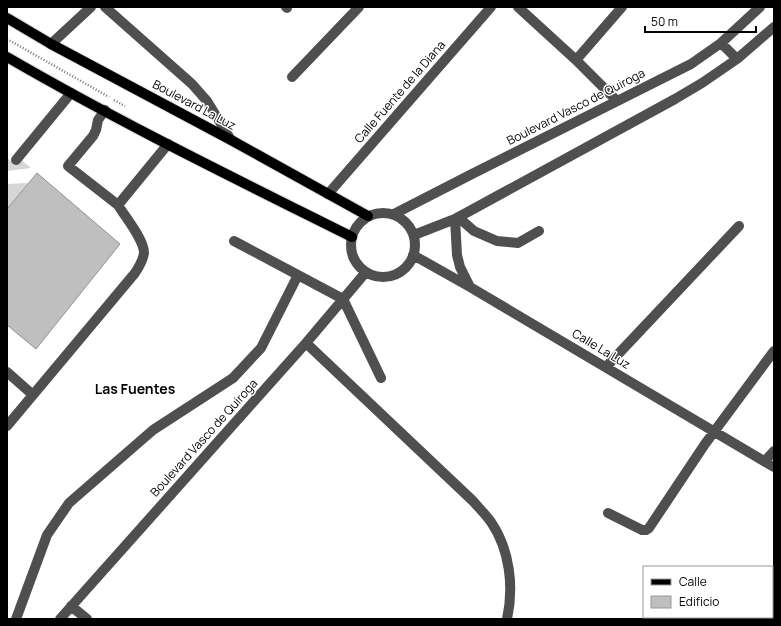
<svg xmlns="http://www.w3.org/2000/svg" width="781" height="626" font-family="Manrope,sans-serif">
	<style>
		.green { fill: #d6d6d6 }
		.building { fill: #bfbfbf; stroke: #939393 }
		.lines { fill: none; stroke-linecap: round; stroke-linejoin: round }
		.major-casing { stroke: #dbdbdb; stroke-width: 12 }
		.path { stroke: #717171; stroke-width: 2.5; stroke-dasharray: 1 2; stroke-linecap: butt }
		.minor { stroke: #4f4f4f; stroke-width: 10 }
		.major { stroke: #000; stroke-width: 10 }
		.labels { text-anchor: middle; stroke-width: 3; stroke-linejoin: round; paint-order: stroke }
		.street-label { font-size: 12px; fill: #000; stroke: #fff }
		.quarter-label { font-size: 14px; font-weight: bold; fill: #000; stroke: #fff }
	</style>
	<rect width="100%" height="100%" fill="#fff"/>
	<path class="green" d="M7 158 16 165 21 160 31 168 7 171Z
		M28 183 7 209V184Z"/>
	<path class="building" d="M37 173 120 244 36 349 7 325V209Z"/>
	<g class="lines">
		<defs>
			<path id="major" d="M7 18 51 44 231 140 368 216
				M7 57C119 122 236 179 352 237"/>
		</defs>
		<use href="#major" class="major-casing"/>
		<path class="path" d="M7 39 109 97
			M114 100 125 106"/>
		<path class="minor" d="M105 7 192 84 207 101 231 140
			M286 7 287 8
			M518 7 576 60 617 101
			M721 43 737 59
			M51 44 91 7
			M576 60 622 7
			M292 77 359 7
			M105 110 98 120 96 130 93 136 68 166 118 205 168 144
			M16 160 71 93
			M328 194 491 7
			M351 245a32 32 0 1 1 64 0a32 32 0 1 1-64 0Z
			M394 214 472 174 691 64 721 43 760 7
			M458 217 474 231 497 241 518 243 539 231
			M455 219 457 255 460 267 470 287
			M414 235 455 219 675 99 702 83 737 59 774 27
			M234 241 343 299 381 378
			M413 255 470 287 774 467
			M306 343 473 501C479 508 486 515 491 522 510 550 514 587 507 619
			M606 367 739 226
			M7 372 33 395
			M7 426 135 273C139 267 143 260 144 253 144 239 125 217 118 205
			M765 461 774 451
			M608 513 642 530H646L649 528 705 444 774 351
			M71 606 87 619
			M16 619 47 535 69 503 153 430 233 378 261 348 298 275
			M60 619 306 343 366 272"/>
		<use href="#major" class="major"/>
	</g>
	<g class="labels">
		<g class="street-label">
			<text transform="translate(400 92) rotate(-49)" y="4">Calle Fuente de la Diana</text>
			<text transform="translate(194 105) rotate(28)" y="4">Boulevard La Luz</text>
			<text transform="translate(576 107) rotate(-27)" y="4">Boulevard Vasco de Quiroga</text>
			<text transform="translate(601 349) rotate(31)" y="4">Calle La Luz</text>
			<text transform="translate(204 438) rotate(-48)" y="4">Boulevard Vasco de Quiroga</text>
		</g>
		<g class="quarter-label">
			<text x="135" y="394">Las Fuentes</text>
		</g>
	</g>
	<rect width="781" height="626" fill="none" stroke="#000000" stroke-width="16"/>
	<rect x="643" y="566" width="130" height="52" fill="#ffffff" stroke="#999999"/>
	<rect x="651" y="579" width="20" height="6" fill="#000000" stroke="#999999"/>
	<text x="679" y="586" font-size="12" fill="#000000">Calle</text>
	<rect x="651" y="596" width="20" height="12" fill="#bfbfbf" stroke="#999999"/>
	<text x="679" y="606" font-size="12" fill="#000000">Edificio</text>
	<path d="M645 26v6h111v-6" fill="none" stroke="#000000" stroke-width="2"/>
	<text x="651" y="26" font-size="12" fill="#000000" stroke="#ffffff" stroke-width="3" paint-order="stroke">50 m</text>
</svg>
